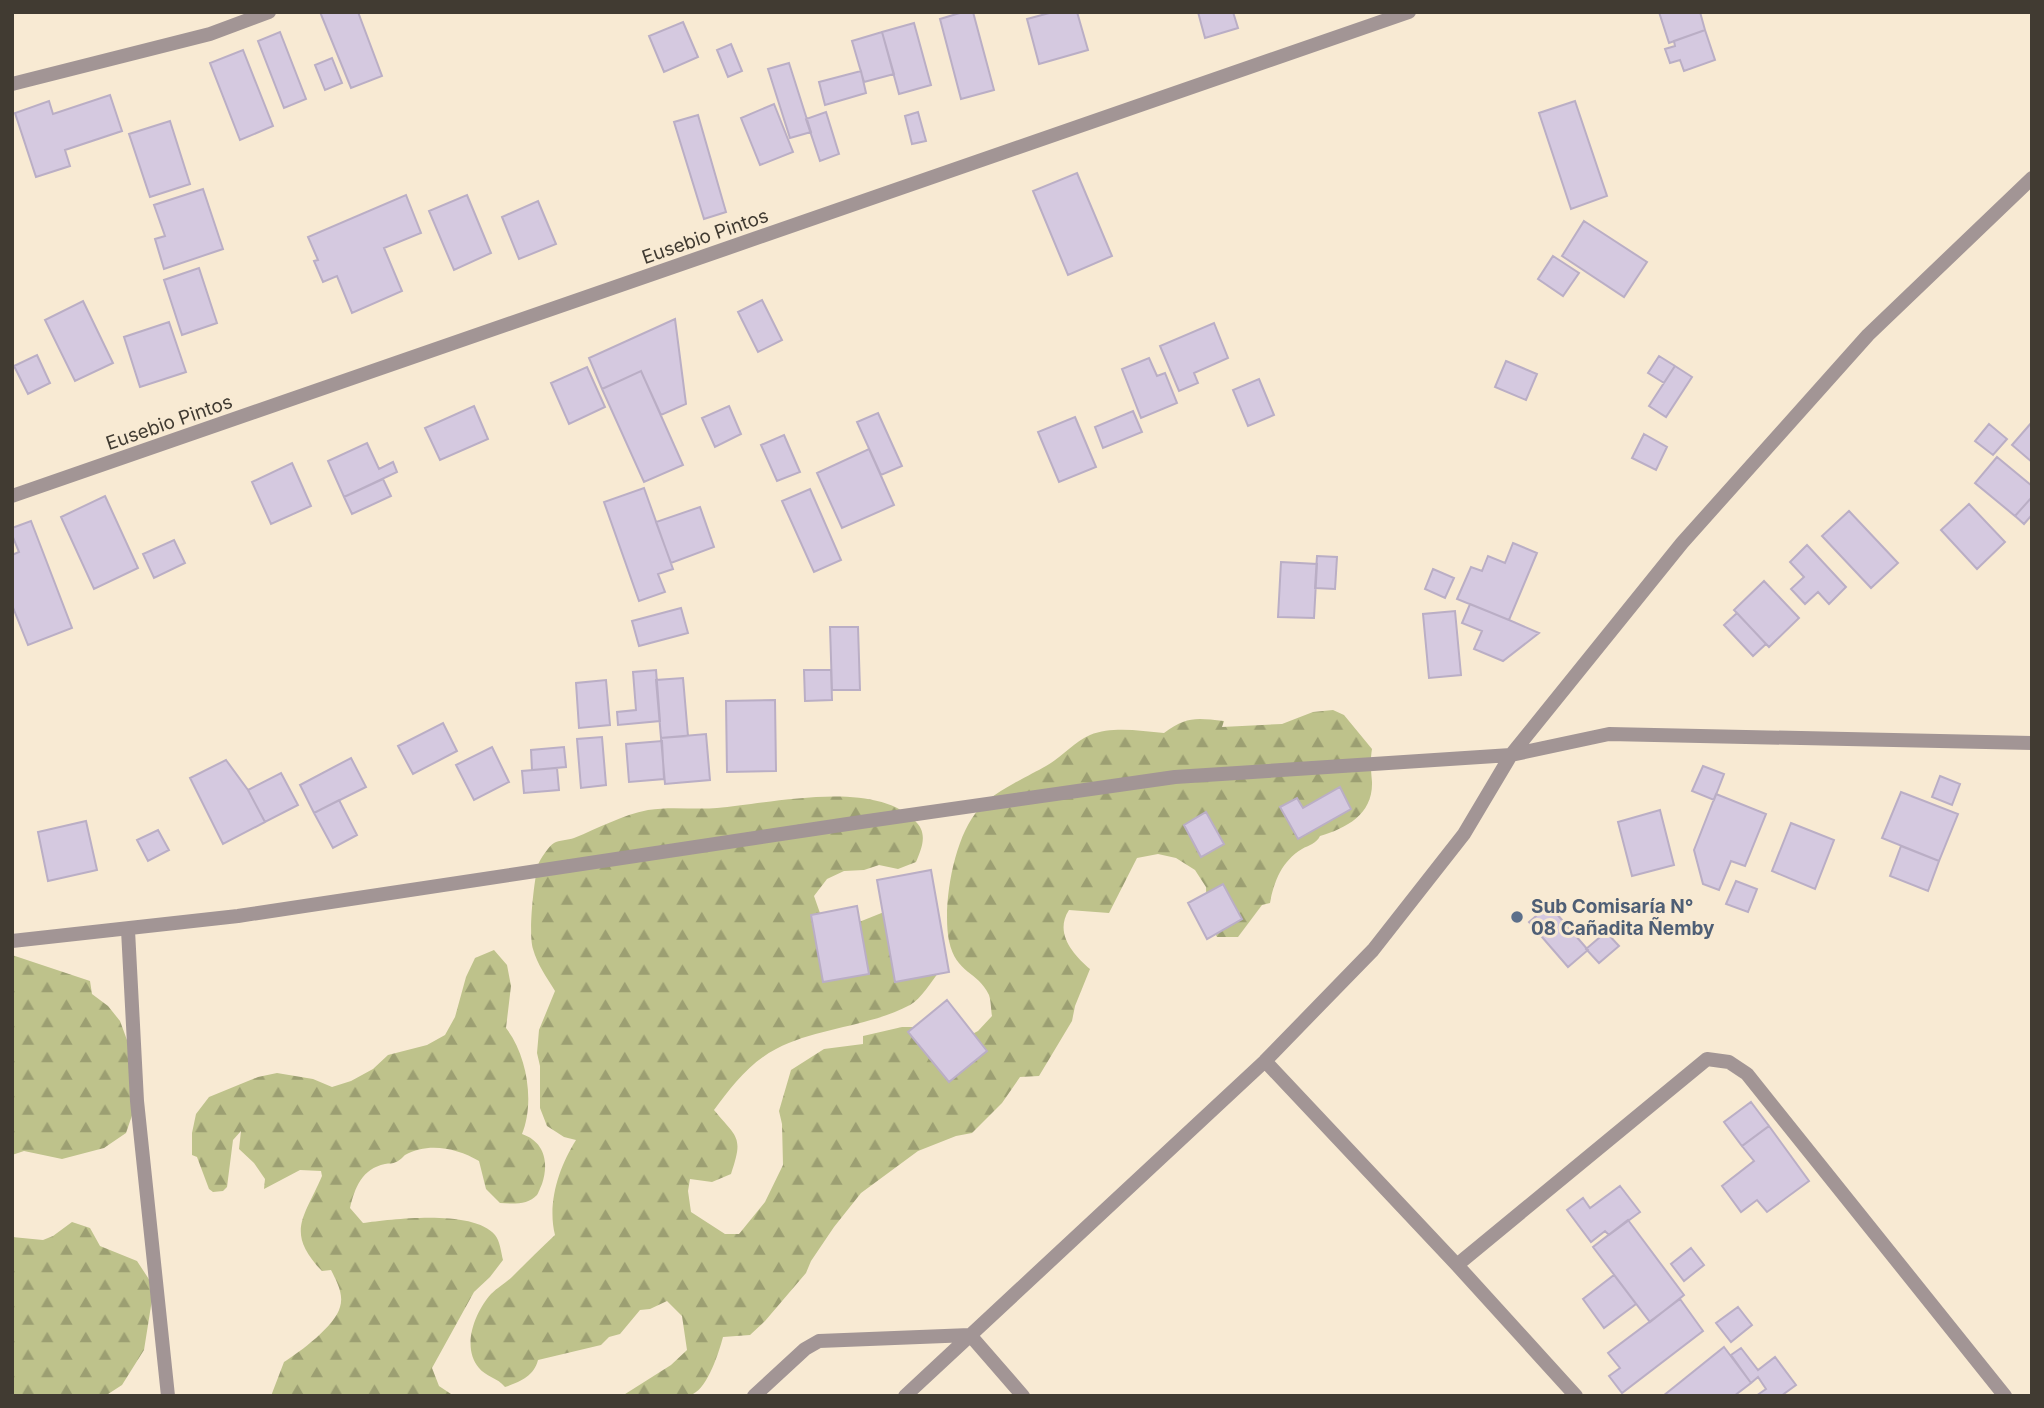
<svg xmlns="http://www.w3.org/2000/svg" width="2044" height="1408" font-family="Inter,sans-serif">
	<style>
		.forest { fill: url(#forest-firs) }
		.building { fill: #d5c9e0; stroke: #baaec5; stroke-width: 2 }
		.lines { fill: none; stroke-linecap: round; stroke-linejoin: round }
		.street { stroke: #a29595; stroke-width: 14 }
		.service-dot { fill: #5c6f8a; stroke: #f8ead3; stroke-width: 2.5 }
		.labels { text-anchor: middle; stroke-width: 6; stroke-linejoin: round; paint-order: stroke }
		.street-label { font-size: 19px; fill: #413b32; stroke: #f8ead3 }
		.service-label { font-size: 19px; font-weight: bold; fill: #4e5e75; stroke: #f8ead3; text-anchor: start }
	</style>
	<defs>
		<pattern id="forest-firs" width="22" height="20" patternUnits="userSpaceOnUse" patternTransform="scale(1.75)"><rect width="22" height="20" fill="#bec28b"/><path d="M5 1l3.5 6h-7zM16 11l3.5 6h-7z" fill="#9c9f72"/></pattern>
	</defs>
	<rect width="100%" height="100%" fill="#f8ead3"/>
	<path class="forest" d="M1333 710 1344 715 1372 749C1370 761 1371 770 1372 782 1373 814 1347 828 1320 836 1316 844 1309 845 1302 849 1282 861 1274 881 1270 903L1262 905 1238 937H1217L1207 918 1206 887 1195 870 1176 858 1158 854 1137 858 1109 913 1069 910C1054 933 1073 954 1090 969L1075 1006 1072 1021 1039 1076 1020 1077 1002 1103 972 1133 956 1136 918 1151 861 1193 834 1227 811 1261 806 1273 765 1321 750 1335 723 1337C719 1352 708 1387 693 1394 684 1399 636 1396 622 1396L671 1365 687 1350 682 1316 667 1301 650 1309 640 1310 620 1334 609 1337 601 1345 538 1360C534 1376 520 1382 505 1387 498 1378 485 1376 479 1368 461 1347 475 1312 491 1294 497 1288 506 1283 512 1277 526 1263 540 1249 555 1235 547 1203 559 1167 576 1140L564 1137 547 1126 540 1108V1066L537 1053 539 1030 555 991C547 978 537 964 533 949 528 933 534 881 538 865 540 859 549 846 554 843 559 840 568 840 574 838 599 828 622 815 648 810 672 806 694 810 717 808 770 804 877 777 917 823 928 835 921 850 916 862L898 869 879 865 864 870 844 871 827 879 814 896 821 916 859 922 884 912 939 972C931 982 921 999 910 1005 869 1027 818 1027 776 1049 749 1063 731 1087 714 1110 737 1138 744 1136 731 1174L712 1182 690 1179 688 1191 691 1212 725 1234H739L765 1202 783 1165 782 1124 779 1111 791 1070 824 1049 863 1044V1036L902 1027H923L959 1041 978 1031 992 1016C991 1010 991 1001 989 995 978 971 956 974 949 941 942 905 954 836 979 809 993 792 1027 777 1046 766 1061 758 1074 742 1090 735 1113 726 1140 731 1164 733 1187 716 1196 718 1224 721L1222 727 1282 724 1313 712Z
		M494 950 507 965 511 986 506 1028C527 1055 535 1102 522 1134 545 1142 549 1163 542 1184 541 1186 538 1194 537 1195 528 1205 513 1204 500 1203L486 1189 479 1161C457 1148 428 1142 405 1155 404 1156 398 1162 396 1162 393 1164 389 1163 385 1164 362 1169 355 1187 350 1208L363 1223C392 1219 474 1209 495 1235 500 1241 501 1252 503 1260L490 1277 474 1292 432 1368 439 1386 454 1396H271L284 1362C300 1352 335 1326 340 1307 344 1294 337 1282 331 1270L322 1271C285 1232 304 1218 322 1176L321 1171 300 1170 264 1189 265 1179 254 1163 239 1149 241 1131 233 1140 227 1187 223 1191 213 1192 209 1189 197 1157 192 1155V1133L196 1114 209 1097 258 1077 277 1073 313 1079 332 1087 351 1081 373 1069 388 1055 427 1045 445 1035 455 1017 466 977 475 958Z
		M12 955 90 981 92 994 108 1006 120 1021 127 1040 141 1065 142 1086 126 1133 104 1148 62 1159 24 1151 12 1155Z
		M72 1222 90 1228 100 1246 137 1261 154 1287 144 1350 122 1385 105 1396H12V1237L43 1240 53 1236Z"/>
	<path class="building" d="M320 12H358L382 76 351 88Z
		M963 12H973L994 90 961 99 940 19Z
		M1053 12H1077L1088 50 1039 64 1027 19Z
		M1198 12H1233L1238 28 1205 38Z
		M1659 12H1700L1705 30 1669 43Z
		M683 22 698 57 664 72 649 36Z
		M914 23 931 85 899 94 882 32Z
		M1705 30 1715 60 1684 71 1680 60 1670 63 1665 49 1675 46 1674 41Z
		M280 32 306 99 284 108 258 41Z
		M882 32 894 74 864 82 852 41Z
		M731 44 742 71 728 77 717 50Z
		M243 50 273 126 240 140 210 63Z
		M332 58 342 83 325 90 315 65Z
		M789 63 811 132 790 138 768 69Z
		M861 71 866 93 825 105 819 82Z
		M110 95 122 131 65 150 70 166 36 177 15 113 49 101 53 114Z
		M1575 101 1607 196 1571 209 1539 113Z
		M774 104 793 152 760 165 741 118Z
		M826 112 839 154 820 161 806 119Z
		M918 112 926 141 912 144 905 116Z
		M698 115 726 212 704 219 674 122Z
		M170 121 190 184 150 197 129 134Z
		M1077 173 1112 256 1068 275 1033 191Z
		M203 189 223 249 164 269 155 239 165 236 154 205Z
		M406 195 421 233 384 248 402 291 352 313 337 276 323 282 314 261 318 260 308 237Z
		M467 195 491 253 454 270 429 211Z
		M538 201 556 244 519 259 502 217Z
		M1584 221 1647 262 1624 297 1562 256Z
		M1553 256 1579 273 1563 296 1538 279Z
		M199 268 217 323 182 335 164 280Z
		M762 300 782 340 758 352 738 312Z
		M83 301 113 363 75 381 45 320Z
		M675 319 686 404 661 415 641 371 602 389 589 358Z
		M169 322 186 372 140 387 124 337Z
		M1214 323 1228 358 1194 373 1198 383 1179 391 1160 346Z
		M37 355 50 383 28 394 14 366Z
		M1659 356 1675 366 1664 383 1648 373Z
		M1149 358 1157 376 1165 373 1177 403 1141 418 1122 369Z
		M1506 361 1537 374 1526 400 1495 387Z
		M1675 366 1692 377 1666 417 1649 406Z
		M587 367 605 407 569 424 551 383Z
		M641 371 683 465 644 482 602 389Z
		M1259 379 1274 415 1248 426 1233 390Z
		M474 406 488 439 440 460 425 428Z
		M729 406 741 434 715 447 702 418Z
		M1133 411 1142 432 1103 448 1095 427Z
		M878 413 902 466 881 475 857 422Z
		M1075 417 1096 467 1059 482 1038 432Z
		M2032 422V462L2012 445Z
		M1989 424 2007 439 1993 455 1975 441Z
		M1644 434 1667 447 1656 470 1632 458Z
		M784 435 800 472 777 481 761 445Z
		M367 443 379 469 393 462 397 472 344 497 328 461Z
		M869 449 894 505 842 528 817 473Z
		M1997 457 2032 486V497L2015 516 1975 483Z
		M292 463 311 506 271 524 252 482Z
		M383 479 391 496 352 514 344 497Z
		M644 488 673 569 658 574 665 592 639 601 604 502Z
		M810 489 841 560 814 572 782 501Z
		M105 496 138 568 94 589 61 517Z
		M2032 497V518L2030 517 2024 524 2015 516Z
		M1969 504 2005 542 1977 569 1941 530Z
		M700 507 714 547 671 563 656 522Z
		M1849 511 1898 563 1871 588 1822 536Z
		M31 521 72 628 28 645 12 605V555L19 552 12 535V528Z
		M174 540 185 563 154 578 143 554Z
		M1513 543 1537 553 1509 620 1457 599 1471 567 1482 571 1488 556 1505 563Z
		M1807 545 1846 587 1829 604 1818 592 1805 604 1791 589 1804 577 1790 562Z
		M1317 556 1337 557 1335 589 1315 588Z
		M1281 562 1317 564 1314 618 1278 617Z
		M1433 569 1454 578 1445 598 1425 589Z
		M1764 581 1799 618 1769 647 1734 610Z
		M1470 604 1509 620 1539 633 1503 661 1474 649 1482 631 1462 623Z
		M681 608 688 633 639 646 632 621Z
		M1455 611 1461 675 1429 678 1423 614Z
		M1737 613 1766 644 1753 656 1724 625Z
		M830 627H858L860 690H832Z
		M656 670 660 721 618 725 617 712 636 710 633 672Z
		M804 670H831L832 700 805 701Z
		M683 678 688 736 661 738 656 680Z
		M606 680 610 725 579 728 576 683Z
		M775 700 776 771 727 772 726 701Z
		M443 723 457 751 413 774 398 746Z
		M706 734 710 780 665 784 661 738Z
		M602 737 606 785 581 788 577 739Z
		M662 741 664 779 629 782 626 744Z
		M492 747 509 782 474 800 456 765Z
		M564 747 566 767 532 770 531 750Z
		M351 758 366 787 314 813 300 785Z
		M226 760 248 790 265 822 223 844 190 778Z
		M1703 766 1724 774 1714 800 1692 791Z
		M557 768 559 790 524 793 522 771Z
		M281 773 298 805 265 822 248 790Z
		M1940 776 1960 784 1952 805 1932 797Z
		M1340 787 1351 809 1298 839 1280 807 1297 798 1303 808Z
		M1901 792 1958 814 1939 861 1882 838Z
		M1716 794 1766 814 1745 866 1731 861 1719 890 1703 884 1694 850Z
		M339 800 357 835 333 848 314 813Z
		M1660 810 1674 865 1632 876 1618 822Z
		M1206 812 1224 844 1201 857 1184 825Z
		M86 821 97 870 48 881 38 832Z
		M1791 823 1834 840 1815 889 1772 871Z
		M158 830 169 850 148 861 137 840Z
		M1901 846 1939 861 1928 891 1890 876Z
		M931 870 949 972 895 982 877 880Z
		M1736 881 1757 889 1748 912 1726 904Z
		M1223 884 1242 919 1207 939 1188 903Z
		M1549 905 1588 950 1568 967 1529 922Z
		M857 906 869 974 823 982 811 915Z
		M1606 932 1619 946 1599 963 1586 949Z
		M947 1000 987 1051 949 1082 908 1032Z
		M1751 1102 1769 1126 1742 1146 1724 1122Z
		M1769 1126 1809 1181 1767 1212 1757 1200 1741 1212 1722 1186 1754 1161 1742 1146Z
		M1620 1186 1640 1212 1609 1235 1605 1231 1591 1242 1567 1210 1583 1198 1590 1208Z
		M1628 1220 1684 1295 1650 1322 1593 1247Z
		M1691 1248 1704 1265 1684 1281 1671 1264Z
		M1614 1275 1636 1304 1604 1328 1583 1299Z
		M1680 1299 1703 1331 1622 1393 1609 1376 1620 1368 1608 1353Z
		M1738 1307 1752 1325 1731 1342 1716 1323Z
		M1724 1347 1751 1383 1734 1396H1663Z
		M1741 1348 1758 1370 1775 1357 1796 1385 1781 1396H1756L1766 1389 1758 1377 1751 1383 1731 1355Z"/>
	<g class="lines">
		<path class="street" d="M12 84 210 34 269 12
			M12 496 1409 12
			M128 930 137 1101 168 1396
			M12 941 238 916 861 822 1175 777 1511 755 1609 734 2032 743
			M1265 1061 1457 1265 1576 1396
			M1457 1265 1707 1059 1729 1062 1747 1074 2005 1396
			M754 1396 805 1349 819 1341 970 1335 1023 1396
			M905 1396 1265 1061 1373 950 1464 834 1511 755 1682 543 1868 335 2032 178"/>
	</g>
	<circle class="service-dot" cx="1517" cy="917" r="7"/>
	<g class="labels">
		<g class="street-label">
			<text transform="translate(705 236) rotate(-19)" y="7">Eusebio Pintos</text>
			<text transform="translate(169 422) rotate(-19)" y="7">Eusebio Pintos</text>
		</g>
		<g class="service-label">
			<text x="1531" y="913">Sub Comisaría N°<tspan x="1531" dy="22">08 Cañadita Ñemby</tspan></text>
		</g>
	</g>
	<rect width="2044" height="1408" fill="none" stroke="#413b32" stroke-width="28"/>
</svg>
